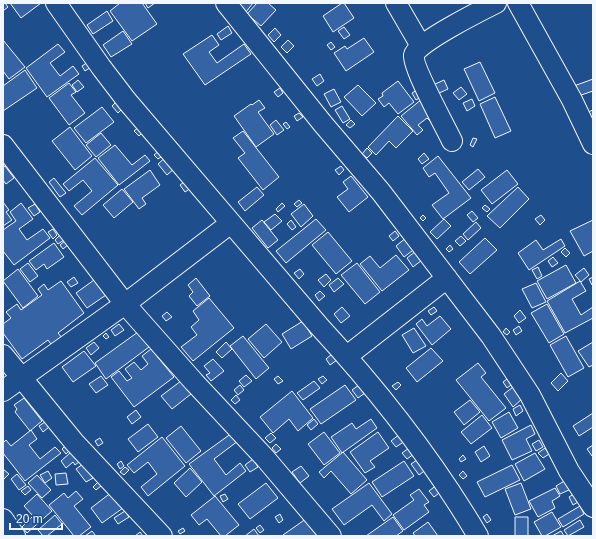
<svg xmlns="http://www.w3.org/2000/svg" width="596" height="539" font-family="Helvetica,sans-serif">
	<style>
		.building { fill: #3563a3; stroke: #f2f6ff }
		.lines { fill: none; stroke-linecap: round; stroke-linejoin: round }
		.minor-casing { stroke: #f2f6ff; stroke-width: 22 }
		.minor { stroke: #1f4e8c; stroke-width: 20 }
	</style>
	<rect width="100%" height="100%" fill="#1f4e8c"/>
	<path class="building" d="M3 3H5L8 7 3 11Z
		M10 3H41L21 18Z
		M120 3H142L157 24 132 41 110 11Z
		M145 3H155L148 8Z
		M235 3H253L246 12Z
		M257 3H268L276 10 261 26 247 14Z
		M342 3H344L354 18 333 32 323 16Z
		M107 11 113 21 93 34 87 25Z
		M228 26 232 33 221 40 217 34Z
		M344 27 350 35 344 39 338 31Z
		M275 28 281 35 274 42 268 35Z
		M123 31 132 44 111 57 103 45Z
		M212 35 219 45 209 52 217 63 244 44 251 54 205 85 183 54Z
		M364 38 374 52 346 71 334 53 345 46 347 49Z
		M3 40 25 67 9 79 3 71Z
		M288 40 294 46 287 53 281 47Z
		M331 42 335 47 331 50 327 45Z
		M58 44 65 52 50 63 60 76 73 66 79 74 47 97 26 68Z
		M88 62 91 67 85 71 82 66Z
		M480 62 495 93 479 101 464 69Z
		M25 70 37 88 3 111V86Z
		M320 74 324 81 317 86 312 79Z
		M593 79V91L578 96 574 86Z
		M78 80 84 87 77 92 72 85Z
		M444 80 448 89 437 94 433 85Z
		M398 81 414 102 398 114 389 103 384 107 378 99 383 96 382 93Z
		M69 83 76 92 71 95 85 113 69 125 49 98Z
		M358 85 376 103 362 116 344 97Z
		M461 87 467 94 459 100 453 93Z
		M280 88 283 93 278 97 274 92Z
		M420 88 424 95 416 100 412 93Z
		M334 89 341 102 331 107 324 94Z
		M495 97 511 131 495 138 480 104Z
		M119 99 125 106 118 113 112 106Z
		M422 99 433 124 427 118 418 125 423 130 417 135 401 116Z
		M472 99 475 106 467 111 463 103Z
		M259 100 265 108 258 112 274 134 256 147 234 116 251 104 252 105Z
		M342 106 350 119 343 123 335 110Z
		M102 107 114 122 86 143 74 128Z
		M593 110V118L591 119 588 112Z
		M299 113 303 117 297 121 294 116Z
		M398 116 413 131 396 148 389 141 376 155 368 147Z
		M276 120 284 130 277 135 270 125Z
		M351 120 355 124 350 128 346 125Z
		M286 122 290 127 287 129 283 124Z
		M140 126 144 131 139 136 134 131Z
		M70 127 92 156 75 170 52 141Z
		M243 131 279 177 263 190 238 158 245 153 233 138Z
		M101 133 111 145 96 157 86 145Z
		M473 138 477 139 473 147 470 145Z
		M115 145 132 165 145 155 150 161 119 185 98 158Z
		M367 148 372 153 367 158 362 154Z
		M160 150 164 155 158 159 154 155Z
		M424 153 429 159 422 164 418 159Z
		M438 156 471 198 443 219 432 205 449 193 435 173 429 177 423 168Z
		M166 157 175 168 167 175 158 164Z
		M95 158 118 185 82 215 74 206 92 191 83 180 69 191 63 184Z
		M5 166 14 178 6 184 3 180V167Z
		M341 166 344 170 339 175 335 170Z
		M478 169 485 177 469 190 462 182Z
		M150 170 160 185 142 198 146 204 139 209 124 189Z
		M507 170 518 184 492 204 481 190Z
		M351 176 368 197 349 212 337 197 348 189 343 182Z
		M54 178 66 193 60 197 49 182Z
		M188 179 194 186 185 192 180 185Z
		M257 187 264 195 245 211 238 202Z
		M518 187 529 199 500 228 487 216Z
		M122 189 133 202 114 218 103 205Z
		M299 200 302 203 297 207 294 204Z
		M3 202 9 210 6 212 12 220 3 226Z
		M21 203 33 219 19 229 27 240 43 229 50 238 14 265 3 251V230L16 221 10 212Z
		M282 203 285 206 278 212 276 209Z
		M35 204 40 212 34 216 28 208Z
		M304 204 313 216 301 227 291 214Z
		M485 205 490 209 487 212 482 208Z
		M472 211 478 218 473 222 467 215Z
		M275 214 282 221 271 230 264 222Z
		M423 215 426 218 423 221 420 218Z
		M541 215 545 220 540 225 535 219Z
		M316 219 326 230 286 263 276 251Z
		M444 219 451 226 437 239 430 232Z
		M262 220 278 240 268 248 252 228Z
		M291 220 296 227 292 230 287 224Z
		M593 220V251L584 256 570 231Z
		M476 222 481 228 468 240 463 234Z
		M53 229 57 235 53 239 48 232Z
		M395 231 399 236 393 241 389 236Z
		M328 232 352 261 336 274 312 245Z
		M60 235 64 240 58 244 55 240Z
		M461 236 466 241 460 246 455 241Z
		M407 237 416 248 404 257 396 246Z
		M485 238 497 250 470 274 459 262Z
		M561 239 565 246 529 270 518 253 536 240 543 250Z
		M66 240 69 244 63 249 60 245Z
		M54 243 64 257 47 269 44 264 36 270 29 261Z
		M450 245 453 249 449 252 446 249Z
		M565 248 570 253 566 257 561 252Z
		M416 251 422 260 413 267 407 258Z
		M396 255 409 270 382 291 360 264 370 256 380 268Z
		M553 257 558 263 552 267 548 261Z
		M28 263 38 276 30 282 20 269Z
		M357 263 380 292 365 304 341 275Z
		M566 265 576 283 547 299 537 281Z
		M538 267 542 276 537 279 532 270Z
		M584 268 589 275 581 282 575 275Z
		M18 269 38 296 23 308 3 281Z
		M300 269 304 274 299 279 294 273Z
		M326 274 331 280 324 287 318 280Z
		M74 277 78 283 71 287 67 282Z
		M593 277V285H592L589 279Z
		M196 278 210 296 197 306 189 296 193 292 188 285Z
		M338 278 344 284 334 292 329 285Z
		M94 280 106 295 87 308 76 293Z
		M61 281 84 313 58 333 63 339 53 347 48 340 22 359 3 333V324L11 318 6 312 17 304 21 310 42 295 38 289 44 284 48 290Z
		M580 281 586 291 572 299 581 315 593 307V318L565 333 547 301Z
		M536 283 546 302 532 308 522 289Z
		M320 291 325 296 319 301 315 295Z
		M209 298 234 328 193 361 181 347 197 335 191 327 199 320 193 311Z
		M547 304 564 334 549 343 531 313Z
		M342 307 350 316 341 323 334 314Z
		M434 307 437 311 431 315 428 311Z
		M520 310 526 318 519 323 514 316Z
		M167 312 172 317 166 321 162 316Z
		M440 316 451 329 432 345 416 324 422 319 427 326Z
		M303 321 312 336 291 349 282 334Z
		M119 324 124 330 115 336 111 330Z
		M266 324 282 342 264 358 248 339Z
		M519 326 522 331 516 335 513 330Z
		M414 328 426 346 413 353 402 335Z
		M506 328 510 332 507 335 503 332Z
		M138 332 149 347 106 379 95 363Z
		M106 333 109 337 106 339 103 336Z
		M243 336 269 368 256 379 230 346Z
		M566 336 584 368 568 377 550 345Z
		M94 342 99 348 91 355 86 348Z
		M226 342 232 349 222 358 216 352Z
		M593 342V365L589 367 578 351Z
		M431 348 443 361 417 382 406 368Z
		M151 349 174 377 134 407 111 377 119 371 127 381 132 378 125 369 134 362 141 370 148 364 142 356Z
		M84 351 96 366 73 382 62 367Z
		M332 354 337 360 330 365 326 359Z
		M213 359 224 371 211 381 206 375 210 373 204 366Z
		M478 363 486 373 481 377 506 408 489 421 456 380Z
		M561 373 568 381 558 391 551 383Z
		M246 375 252 381 244 387 239 381Z
		M101 376 108 385 96 393 89 384Z
		M278 376 283 381 278 384 274 379Z
		M323 376 327 380 322 384 318 379Z
		M511 376 515 382 507 388 503 382Z
		M181 381 191 394 172 409 161 396Z
		M314 381 320 388 303 400 297 393Z
		M398 382 401 385 396 390 392 386Z
		M240 385 244 390 238 395 234 390Z
		M345 385 356 400 321 424 310 409Z
		M359 385 365 393 358 398 352 390Z
		M513 387 522 399 513 407 504 394Z
		M292 391 313 418 298 431 289 419 273 433 260 417Z
		M236 395 240 400 235 404 231 400Z
		M24 398 42 421 30 431 15 412 17 409 14 405Z
		M470 400 480 412 464 425 454 412Z
		M520 405 523 411 516 416 513 409Z
		M136 410 141 417 132 424 127 417Z
		M509 412 518 428 501 438 492 422Z
		M593 413V427L579 436 573 426Z
		M482 415 492 428 471 444 461 432Z
		M314 419 318 424 311 430 307 425Z
		M371 419 377 428 342 453 331 437 352 423 356 429Z
		M45 422 49 427 43 432 39 426Z
		M148 424 158 437 138 452 128 439Z
		M531 425 535 434 526 439 532 451 512 460 502 440Z
		M181 426 201 451 186 463 166 438Z
		M31 430 37 439 29 445 40 459 55 447 61 453 25 481 3 453V443L6 440 11 446Z
		M324 432 340 453 324 465 308 444Z
		M378 432 389 448 370 461 375 467 365 473 350 452Z
		M232 433 238 441 214 459 226 475 240 463 246 471 214 496 189 464Z
		M271 433 276 438 270 443 265 438Z
		M400 434 405 441 396 447 391 441Z
		M162 437 185 466 148 496 141 487 157 474 148 462 134 473 127 465Z
		M100 438 103 443 98 446 95 441Z
		M539 440 543 447 536 451 532 444Z
		M276 444 281 449 276 453 272 448Z
		M66 445 70 450 66 454 62 449Z
		M593 445V456H592L587 449Z
		M484 446 490 456 481 462 475 452Z
		M409 448 414 454 407 459 402 453Z
		M545 448 549 454 543 458 538 453Z
		M343 452 367 480 351 494 331 471 324 478 319 472Z
		M70 453 80 461 75 465 73 462 66 468 61 461Z
		M535 453 545 469 524 481 515 464Z
		M463 455 466 459 461 462 459 459Z
		M420 458 427 469 419 475 411 464Z
		M253 459 258 467 250 472 245 465Z
		M121 461 124 466 120 469 117 464Z
		M404 461 414 476 382 497 372 482Z
		M83 464 93 478 86 482 76 469Z
		M512 465 520 480 485 497 477 482Z
		M301 466 309 476 300 483 292 472Z
		M125 467 129 470 124 475 120 472Z
		M190 468 202 482 186 497 174 483Z
		M3 469 9 474 3 480Z
		M48 471 52 478 45 483 40 475Z
		M463 471 467 476 463 479 459 475Z
		M66 473 68 484 56 485 55 474Z
		M17 474 26 485 19 490 11 479Z
		M37 475 51 490 42 498 28 483Z
		M566 480 571 489 560 494 556 486Z
		M98 482 101 486 96 490 93 487Z
		M266 483 278 498 250 519 238 504Z
		M369 483 392 514 384 521 372 505 344 525 332 509Z
		M521 483 531 509 515 515 505 489Z
		M438 484 443 490 434 497 429 491Z
		M28 486 31 490 25 495 21 491Z
		M555 488 560 496 552 501 555 508 538 517 529 501Z
		M419 489 429 502 424 505 429 512 404 530 393 515 414 500 410 495Z
		M76 491 83 499 74 506 91 527 79 536H74L49 505 64 493 68 498Z
		M112 492 123 508 102 523 91 508Z
		M37 494 52 511 27 533 22 527 33 516 24 506Z
		M225 494 228 499 223 502 220 496Z
		M574 494 578 502 573 505 569 497Z
		M215 496 239 525 225 536H221L207 519 199 525 191 515Z
		M580 506 584 514 563 527 558 519Z
		M125 511 129 517 118 524 114 518Z
		M552 512 561 527 545 536H542L534 522Z
		M280 514 283 520 279 523 275 517Z
		M487 514 491 520 487 523 483 517Z
		M55 515 62 524 47 536H43L38 530Z
		M310 516 322 536H284L283 535Z
		M393 517 403 531 396 536H366Z
		M515 517H528V536H515Z
		M580 520 584 527 568 536 564 530Z
		M428 522 438 536H415L413 533Z
		M260 525 264 530 260 533 256 528Z
		M183 528 185 531 180 534 178 531Z
		M254 529 259 536H245Z
		M92 531 96 536H85Z
		M561 531 564 536H552Z
		M140 532 143 536H135Z"/>
	<g class="lines">
		<defs>
			<path id="minor" d="M56 3 101 67 127 101 319 326C379 391 433 460 478 536
				M226 3 323 124 381 192 491 336 530 395 569 471 593 507
				M396 3 421 46
				M518 3 572 100 593 144
				M452 141C445 126 412 67 414 55 416 43 482 10 496 3
				M3 145 125 304 194 382 265 458 331 536
				M3 355 74 442 162 536
				M347 356 447 278
				M3 391 125 304 231 223
				M3 519 15 536"/>
		</defs>
		<use href="#minor" class="minor-casing"/>
		<use href="#minor" class="minor"/>
	</g>
	<rect width="596" height="539" fill="none" stroke="#f2f6ff" stroke-width="8"/>
	<path d="M10 523v6h52v-6" fill="none" stroke="#f2f6ff" stroke-width="2"/>
	<text x="16" y="523" font-size="12" fill="#f2f6ff" stroke="#1f4e8c" stroke-width="3" paint-order="stroke">20 m</text>
</svg>
